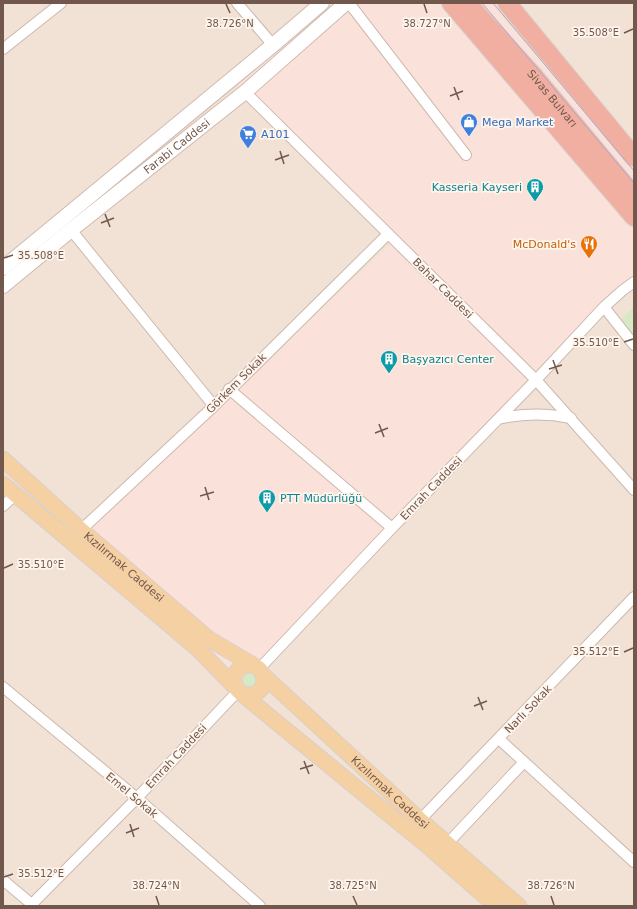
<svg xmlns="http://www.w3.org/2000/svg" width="637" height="909" font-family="'DejaVu Sans',sans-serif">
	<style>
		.residential { fill: #f2e2d5 }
		.commercial { fill: #fae2db }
		.green { fill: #d6e8c5 }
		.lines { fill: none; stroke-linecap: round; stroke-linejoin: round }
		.street-casing { stroke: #ccb8ad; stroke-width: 12 }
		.secondary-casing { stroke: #d0baae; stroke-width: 16 }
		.primary-casing { stroke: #d8d0cd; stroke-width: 17 }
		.highway-casing { stroke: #d8d0cd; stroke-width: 20 }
		.street { stroke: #fff; stroke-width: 10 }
		.secondary { stroke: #fff; stroke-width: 14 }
		.primary { stroke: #f5d0a3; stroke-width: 15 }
		.highway { stroke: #f1afa1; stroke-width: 18 }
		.tram { stroke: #b3a5c4; stroke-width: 1 }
		.ticks { fill: none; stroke: #72574d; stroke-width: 1.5 }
		.labels { text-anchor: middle; stroke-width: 3.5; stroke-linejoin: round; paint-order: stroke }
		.street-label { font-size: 11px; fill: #72574d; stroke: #fef5ec }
		.shop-label { font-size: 11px; fill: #366cbe; stroke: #fef5ec; text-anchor: start }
		.culture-label { font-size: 11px; fill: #0d838f; stroke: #fef5ec; text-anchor: start }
		.food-label { font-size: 11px; fill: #c56008; stroke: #fef5ec; text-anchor: end }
		.ticks-label { font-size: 10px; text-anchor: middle; fill: #72574d; stroke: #fef5ec; stroke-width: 3.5; stroke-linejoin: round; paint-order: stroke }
	</style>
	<rect width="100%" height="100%" fill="#fbf1e6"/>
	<path class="residential" d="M3 3H318L529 383 634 277V906H3Z
		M490 3H634V168Z"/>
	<path class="commercial" d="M318 3H490L634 168V277L529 383 246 681 72 535 393 243 232 78Z"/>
	<path class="green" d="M634 306V343L618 323Z
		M240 680a9 9 0 1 1 18 0a9 9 0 1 1-18 0Z"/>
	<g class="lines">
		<defs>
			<path id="street" d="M237 3 273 45
				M349 3 466 155
				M3 49 61 3
				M245 92 536 380 634 490
				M71 230 214 406
				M604 307 634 345
				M229 389 392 528
				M498 419C523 413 546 413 571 418
				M3 506 15 495
				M81 530 214 406 388 234
				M259 669 392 528 536 380 604 307 623 290 634 282
				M3 687 137 798 260 906
				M499 739 634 862
				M420 820 634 597
				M448 843 524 762
				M3 880 34 906
				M30 906 137 798 238 691"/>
			<g id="secondary">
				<path d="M3 268 273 45 322 3"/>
				<path id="s1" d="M3 286 71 230 245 92 346 3"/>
			</g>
			<g id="primary">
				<path id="s2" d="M3 459 81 530 209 639 253 665"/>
				<path d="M3 484 198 649 235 687"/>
				<circle cx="249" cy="680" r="15"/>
				<path id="s3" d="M263 675 420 820 519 906"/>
				<path d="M242 694 430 848 496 906"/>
			</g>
			<g id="highway">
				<path d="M451 3 634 217"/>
				<path id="s4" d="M467 3 533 75 634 196"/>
				<path d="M507 3 634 157"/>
			</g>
		</defs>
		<use href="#street" class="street-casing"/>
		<use href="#secondary" class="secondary-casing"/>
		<use href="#primary" class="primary-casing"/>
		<use href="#highway" class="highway-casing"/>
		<use href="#street" class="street"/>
		<use href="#secondary" class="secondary"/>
		<use href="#primary" class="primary"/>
		<use href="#highway" class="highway"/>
		<path class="tram" d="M482 3 634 183
			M493 3 634 171"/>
	</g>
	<path class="ticks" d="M226 4 230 13M424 4 427 13M624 33 633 29M454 87 459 100M450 96 463 91M280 151 284 164M275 160 289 155M105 214 110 227M101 223 114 218M4 258 13 255M624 342 633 339M553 360 558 374M549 369 562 365M379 424 384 437M375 433 388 428M205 487 209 500M200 496 214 492M4 568 13 564M624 652 633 648M478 697 483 710M474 706 487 701M304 761 309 774M300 769 313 765M130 824 134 837M126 833 139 828M4 877 13 874M156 896 159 905M353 896 357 905M551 896 554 905"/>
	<defs>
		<symbol id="shop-pin" viewBox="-11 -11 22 30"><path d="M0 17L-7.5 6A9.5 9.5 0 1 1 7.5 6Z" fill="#3f7fe0" stroke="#fef5ec"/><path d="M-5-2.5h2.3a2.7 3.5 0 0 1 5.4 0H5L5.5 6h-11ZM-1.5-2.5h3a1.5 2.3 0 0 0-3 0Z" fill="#fff"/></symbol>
		<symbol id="supermarket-pin" viewBox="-11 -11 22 30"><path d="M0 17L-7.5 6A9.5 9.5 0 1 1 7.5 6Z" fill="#3f7fe0" stroke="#fef5ec"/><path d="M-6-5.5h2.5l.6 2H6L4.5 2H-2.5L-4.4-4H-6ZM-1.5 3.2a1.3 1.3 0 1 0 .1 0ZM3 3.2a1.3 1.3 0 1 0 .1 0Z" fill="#fff"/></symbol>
		<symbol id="building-pin" viewBox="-11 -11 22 30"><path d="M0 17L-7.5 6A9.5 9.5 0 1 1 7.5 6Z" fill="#0f9aa8" stroke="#fef5ec"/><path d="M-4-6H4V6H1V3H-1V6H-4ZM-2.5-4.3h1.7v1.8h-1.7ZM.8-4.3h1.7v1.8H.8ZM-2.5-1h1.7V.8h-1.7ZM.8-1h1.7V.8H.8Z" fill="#fff"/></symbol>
		<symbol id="restaurant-pin" viewBox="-11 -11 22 30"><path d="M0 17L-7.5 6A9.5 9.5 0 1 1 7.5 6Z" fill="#e8710a" stroke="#fef5ec"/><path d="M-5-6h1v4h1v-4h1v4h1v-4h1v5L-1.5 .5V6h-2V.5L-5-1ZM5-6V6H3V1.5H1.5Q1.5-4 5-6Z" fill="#fff"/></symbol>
	</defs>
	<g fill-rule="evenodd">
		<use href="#shop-pin" x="459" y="112" width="20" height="27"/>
		<use href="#supermarket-pin" x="238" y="124" width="20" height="27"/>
		<use href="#building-pin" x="525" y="177" width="20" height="27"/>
		<use href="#restaurant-pin" x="579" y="234" width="20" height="27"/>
		<use href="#building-pin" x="379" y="349" width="20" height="27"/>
		<use href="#building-pin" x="257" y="488" width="20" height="27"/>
	</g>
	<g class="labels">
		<g class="street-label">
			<text dy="4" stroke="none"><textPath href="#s4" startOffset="128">Sivas Bulvarı</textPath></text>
			<text dy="4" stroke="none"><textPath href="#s1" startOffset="223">Farabi Caddesi</textPath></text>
			<text transform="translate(443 288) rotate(45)" y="4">Bahar Caddesi</text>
			<text transform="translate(236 383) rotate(-45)" y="4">Görkem Sokak</text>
			<text transform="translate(431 488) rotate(-46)" y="4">Emrah Caddesi</text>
			<text dy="4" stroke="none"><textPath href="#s2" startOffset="162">Kızılırmak Caddesi</textPath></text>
			<text transform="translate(528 709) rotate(-46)" y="4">Narlı Sokak</text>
			<text transform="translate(176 756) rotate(-47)" y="4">Emrah Caddesi</text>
			<text dy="4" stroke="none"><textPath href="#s3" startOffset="173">Kızılırmak Caddesi</textPath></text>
			<text transform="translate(132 795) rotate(40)" y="4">Emel Sokak</text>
		</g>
		<g class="shop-label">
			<text x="482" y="126">Mega Market</text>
			<text x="261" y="138">A101</text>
		</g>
		<g class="culture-label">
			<text x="522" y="191" text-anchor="end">Kasseria Kayseri</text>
			<text x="402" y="363">Başyazıcı Center</text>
			<text x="280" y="502">PTT Müdürlüğü</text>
		</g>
		<g class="food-label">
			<text x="576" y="248">McDonald's</text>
		</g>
	</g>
	<g class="ticks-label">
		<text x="230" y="27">38.726°N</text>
		<text x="427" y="27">38.727°N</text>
		<text x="596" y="36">35.508°E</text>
		<text x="41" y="259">35.508°E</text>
		<text x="596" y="346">35.510°E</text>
		<text x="41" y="568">35.510°E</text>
		<text x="596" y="655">35.512°E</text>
		<text x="41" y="877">35.512°E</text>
		<text x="156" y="889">38.724°N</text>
		<text x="353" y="889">38.725°N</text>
		<text x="551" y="889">38.726°N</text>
	</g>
	<rect width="637" height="909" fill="none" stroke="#72574d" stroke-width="8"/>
</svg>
